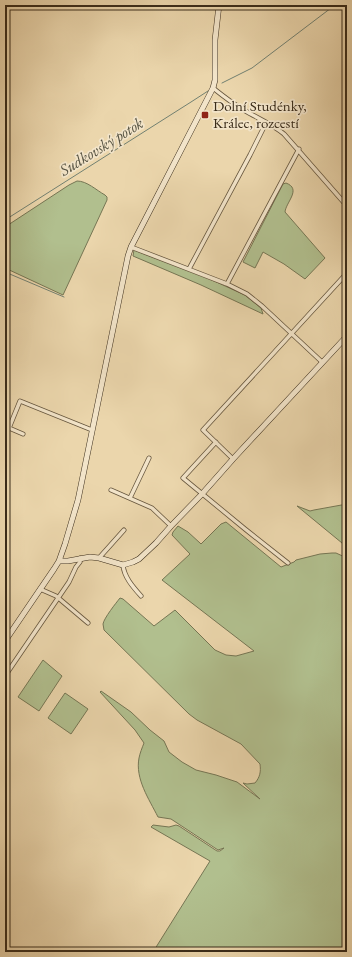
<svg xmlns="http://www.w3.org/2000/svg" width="352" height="957" font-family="'EB Garamond',serif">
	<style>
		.green { fill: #b1bf8e; stroke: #767654 }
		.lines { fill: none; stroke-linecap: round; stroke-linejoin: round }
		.stream { stroke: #728172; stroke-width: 1 }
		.street-casing { stroke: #66563e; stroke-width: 5 }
		.secondary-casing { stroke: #3a2c1a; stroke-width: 6 }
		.street { stroke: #f2e4c9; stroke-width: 3.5 }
		.secondary { stroke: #f2e4c9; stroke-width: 5 }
		.poi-dot { fill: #8f2418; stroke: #f2e4c9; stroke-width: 1.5 }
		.labels { text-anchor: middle; stroke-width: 3.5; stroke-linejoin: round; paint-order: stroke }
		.poi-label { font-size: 15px; fill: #3a2c1a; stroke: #f2e4c9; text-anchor: start }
		.water-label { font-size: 16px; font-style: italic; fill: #524f3f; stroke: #f2e4c9 }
	</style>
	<rect width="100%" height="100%" fill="#ebd6ac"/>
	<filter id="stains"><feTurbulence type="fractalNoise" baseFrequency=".005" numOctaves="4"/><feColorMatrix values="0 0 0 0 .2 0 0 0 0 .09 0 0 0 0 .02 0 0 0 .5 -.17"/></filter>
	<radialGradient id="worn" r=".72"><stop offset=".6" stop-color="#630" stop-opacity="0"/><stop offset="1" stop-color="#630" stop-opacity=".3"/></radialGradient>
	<path class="green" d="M77 181C87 181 96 190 105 195L107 197V200L63 295 5 268V227L69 185Z
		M286 183C302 189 286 202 285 212L325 258 305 279 284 264 263 252 255 268 243 262 283 184Z
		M134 250 203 276 245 295 261 308 263 314 201 285 133 256Z
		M347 504V553L345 551V547L342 543 297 506 310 511 314 510Z
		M226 522 281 567 294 562 296 560 320 554 332 553H336L347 558V952H153L210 861 151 827 153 825 169 827 176 825 179 826 217 851H220L224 848 218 850 171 819 158 817C149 799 135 779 139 758 140 753 142 748 144 743L135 730 100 692 101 691 131 712 150 730 164 741 169 752 182 762 196 770 216 775 237 782 260 799 243 783 247 784 255 783C260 777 261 772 260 764L241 744 197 720 189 714 104 630C104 628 103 626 103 624 104 618 116 603 120 598L123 599 154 626 175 610 215 650 226 655 236 656 254 651 162 580 190 554 172 535 173 532 178 526 188 532 200 543 201 544 221 524Z
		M43 660 62 676 39 711 18 697Z
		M65 693 88 709 71 734 48 718Z"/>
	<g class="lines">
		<path class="stream" d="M345 5 347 7
			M222 83 252 68 335 5
			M5 220 191 102 208 91
			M5 272 64 297"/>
		<defs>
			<path id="street" d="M213 88C223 96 233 104 244 110 257 118 272 124 284 134L347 206
				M131 247 227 284 247 294 262 306 322 362
				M189 269 250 155 263 129 259 119
				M227 284 299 149
				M5 426 9 428 20 401 92 430
				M9 428 23 434
				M216 442 183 478 245 529 288 563
				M233 459 203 430 347 273
				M111 490 152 508 171 526
				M130 498 149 458
				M99 558 124 530
				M123 565C124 577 133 587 141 596
				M40 589 56 596 88 623
				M5 676 69 582 76 567 80 562V558"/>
			<path id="secondary" d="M59 561H68L90 557 99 558 123 565 133 562 139 559 156 543 171 526 202 494 233 459 347 336
				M5 641 54 569 59 561 65 544 78 500 128 256 131 247 146 218 213 88 215 80V40L219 5"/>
		</defs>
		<use href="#street" class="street-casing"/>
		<use href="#secondary" class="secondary-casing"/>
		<use href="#street" class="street"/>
		<use href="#secondary" class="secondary"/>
	</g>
	<rect class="poi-dot" x="201" y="111" width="8" height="8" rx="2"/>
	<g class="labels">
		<g class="poi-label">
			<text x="213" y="111">Dolní Studénky,<tspan x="213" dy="17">Králec, rozcestí</tspan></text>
		</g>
		<g class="water-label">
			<text transform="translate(101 146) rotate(-32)" y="6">Sudkovský potok</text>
		</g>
	</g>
	<rect width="352" height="957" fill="none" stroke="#ebd6ac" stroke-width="20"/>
	<rect x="6" y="6" width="340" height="945" fill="none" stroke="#3a2c1a" stroke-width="2"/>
	<rect x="10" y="10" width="332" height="937" fill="none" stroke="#3a2c1a"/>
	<rect width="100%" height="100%" filter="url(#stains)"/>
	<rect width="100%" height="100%" fill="url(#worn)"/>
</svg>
